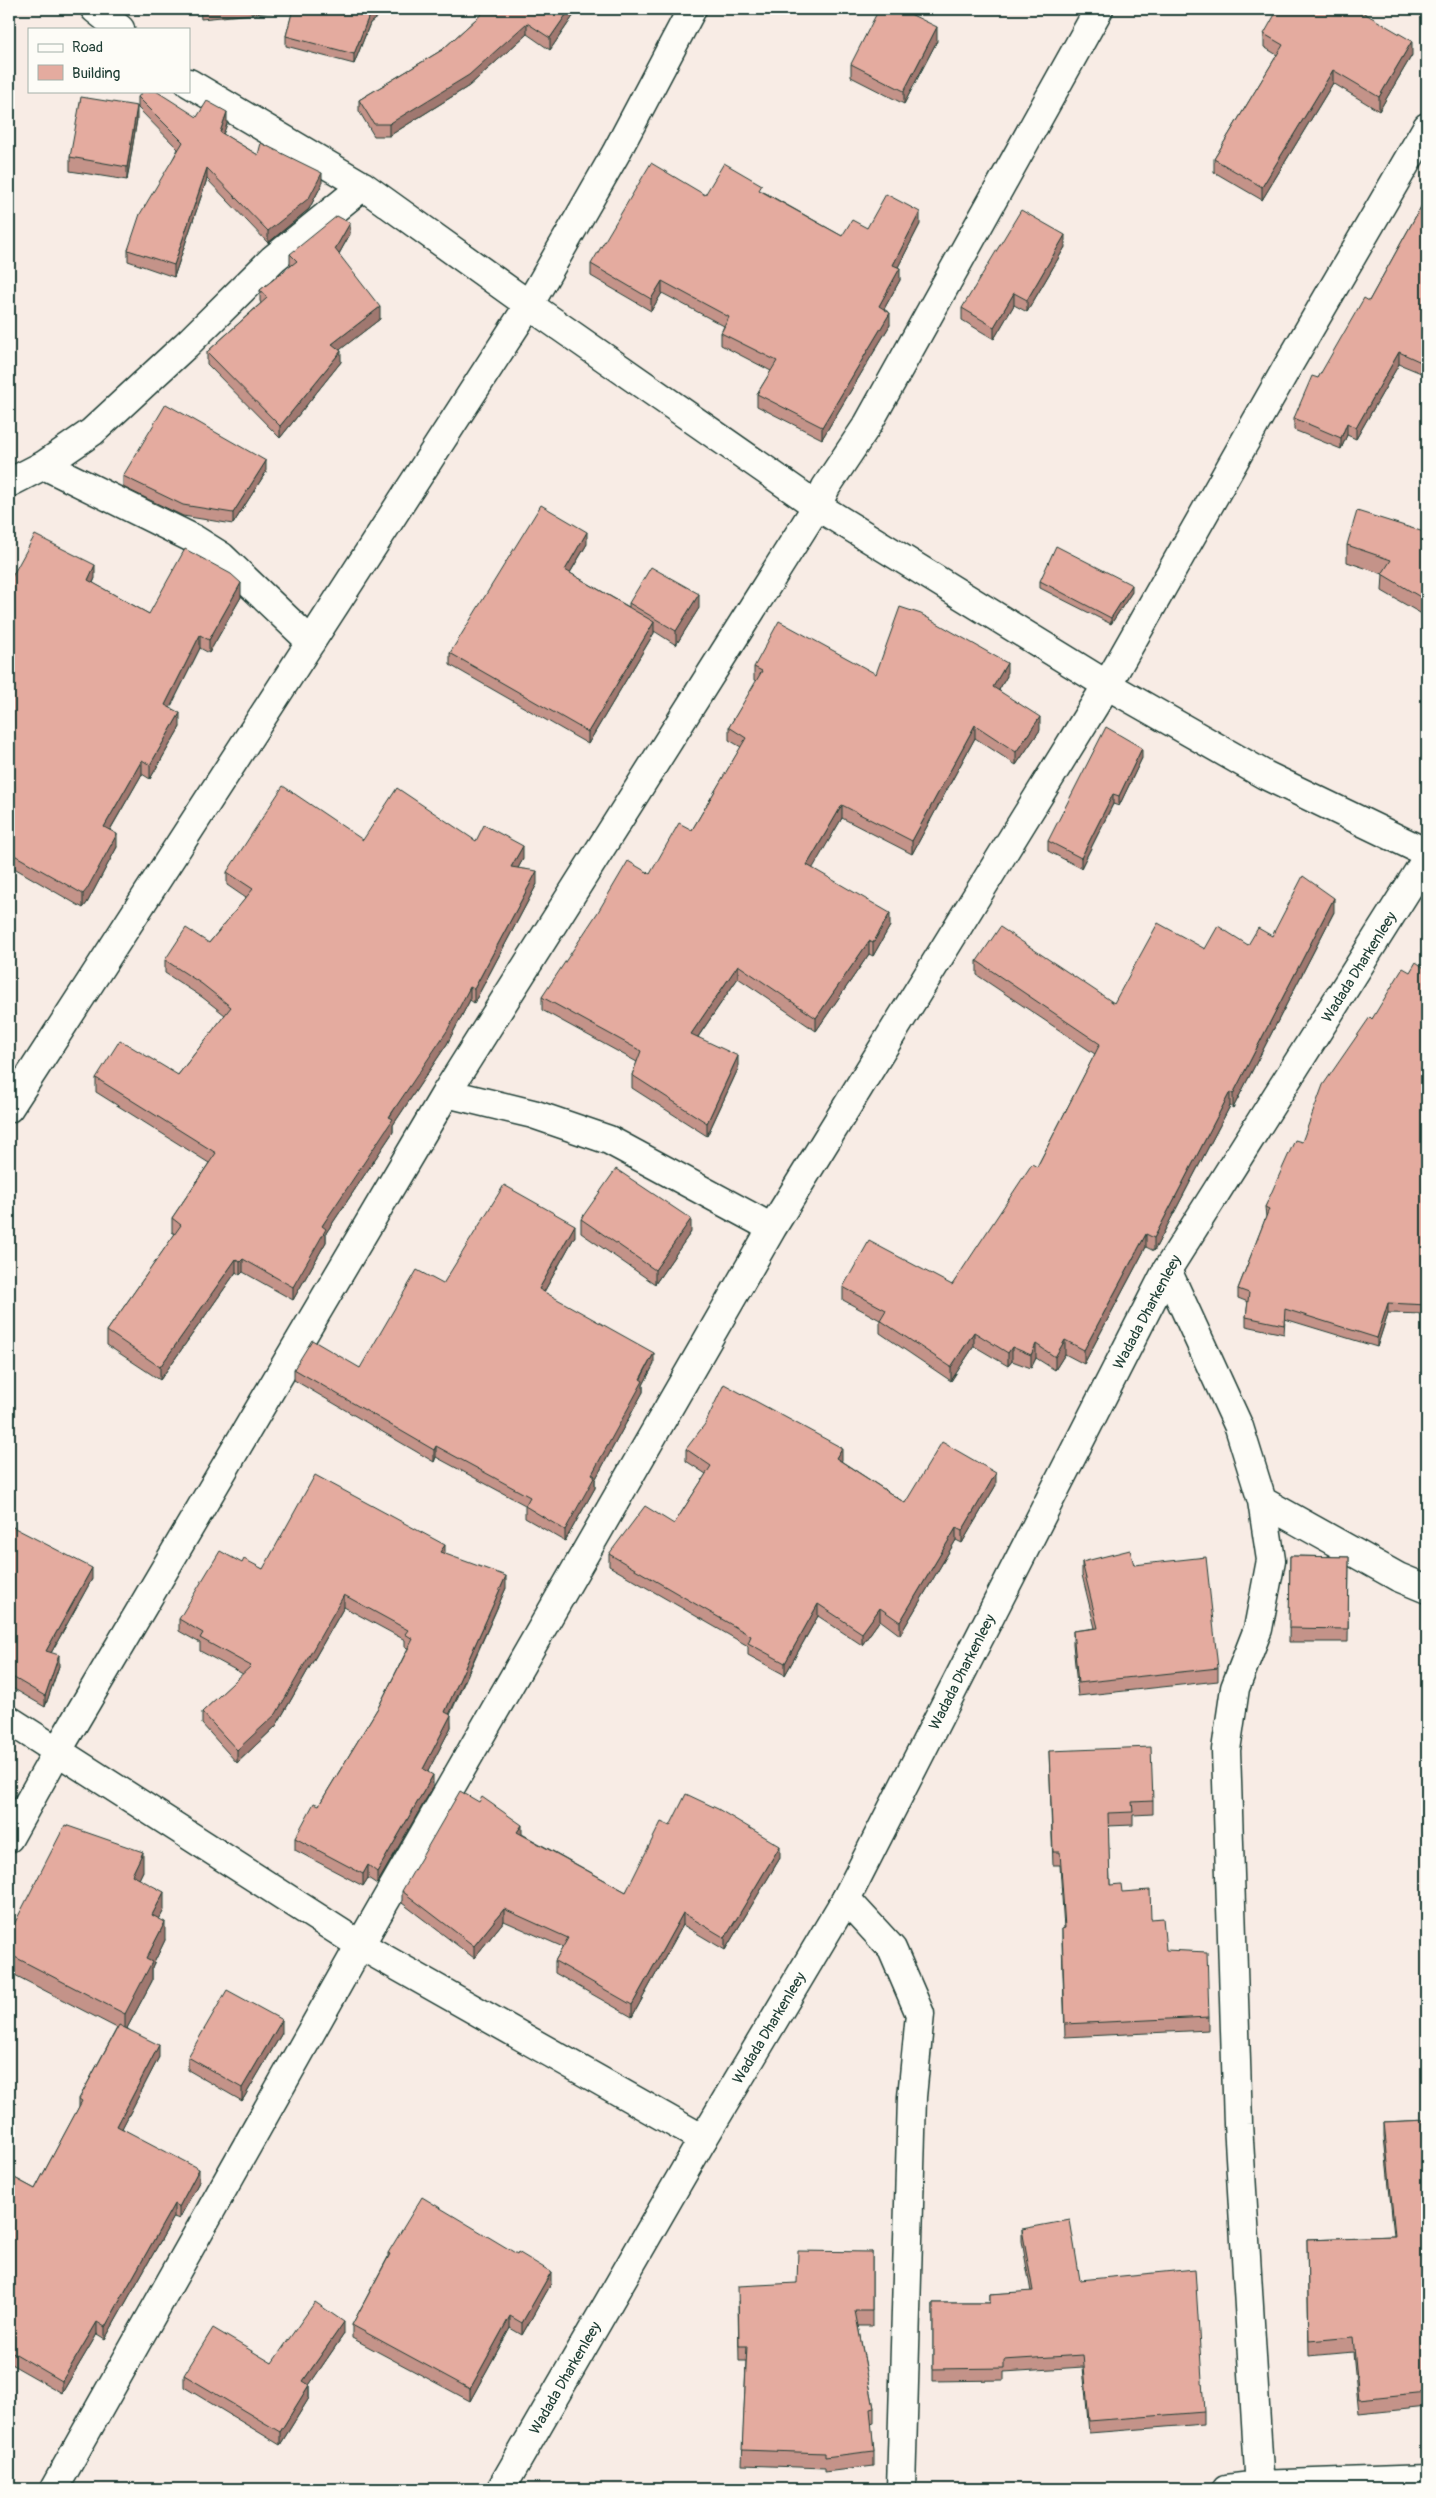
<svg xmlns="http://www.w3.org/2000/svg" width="1436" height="2498" font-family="Pangolin,sans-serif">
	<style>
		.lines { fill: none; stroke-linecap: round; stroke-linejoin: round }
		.street-casing { stroke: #1f3d34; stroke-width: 31 }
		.secondary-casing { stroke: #1f3d34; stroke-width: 31 }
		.street { stroke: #fdfcf7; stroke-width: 28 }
		.secondary { stroke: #fdfcf7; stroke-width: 28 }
		.wall { fill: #c49389; stroke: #1f3d34 }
		.shaded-wall { fill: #a0786f; stroke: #1f3d34 }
		.building { fill: #e4ab9f; stroke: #1f3d34 }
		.labels { text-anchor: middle; stroke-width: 4; stroke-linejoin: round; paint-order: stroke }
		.street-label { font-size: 15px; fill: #1f3d34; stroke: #fdfcf7 }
	</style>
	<rect width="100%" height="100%" fill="#f8ece5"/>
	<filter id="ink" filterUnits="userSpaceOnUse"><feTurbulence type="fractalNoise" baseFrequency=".02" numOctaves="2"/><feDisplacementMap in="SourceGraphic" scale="10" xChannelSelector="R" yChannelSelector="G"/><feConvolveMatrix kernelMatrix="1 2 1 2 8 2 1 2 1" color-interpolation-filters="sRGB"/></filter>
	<g filter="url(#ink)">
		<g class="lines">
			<defs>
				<path id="street" d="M95 9 120 29
					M189 83 363 186 529 305 817 506 1107 685 1265 775 1427 853
					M44 465 194 539 221 556 311 642
					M9 483 44 465 92 432 186 345 273 259 363 186
					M446 1093 533 1114 609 1140 772 1228
					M9 1108 529 305 616 153 692 9
					M1167 1270 1239 1427 1262 1501 1271 1560 1258 1629 1235 1688 1226 1750 1238 2124 1260 2489
					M1262 1501 1398 1577 1427 1589
					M9 1720 360 1945 703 2139
					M9 1838 58 1750 446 1093 817 506 826 487 868 424 1099 9
					M846 1899 892 1949 920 2014 912 2097 901 2489
					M54 2489 360 1945 772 1228 1107 685 1285 371 1427 127
					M1227 2489 1259 2485 1427 2479"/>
				<path id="secondary" d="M501 2489 703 2139 846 1899 1167 1270 1427 858"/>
			</defs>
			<use href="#street" class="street-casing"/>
			<use href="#secondary" class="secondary-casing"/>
			<use href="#street" class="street"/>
			<use href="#secondary" class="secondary"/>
		</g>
		<path class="wall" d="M200 9H388L370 23 354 64 286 46V36L293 10 201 19Z
			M487 9H578L550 50 527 34 469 86 389 136H374L359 111V100L442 50Z
			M1264 34 1412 55 1379 111 1333 83 1262 200 1214 172V159L1277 55 1264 47Z
			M937 41 904 104 851 77V64Z
			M138 97 197 117 227 124 223 134 258 155 322 184 309 209 268 243 207 179 174 277 128 261V250L178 149 138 108Z
			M137 119 127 180 70 171V157Z
			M762 191 842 236 867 228 920 224 898 267 900 280 884 309 890 325 822 439 757 406V394L771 371 721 345V333L724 326 662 293 651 311 591 276V264L705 195Z
			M1427 196 1421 373 1399 364 1356 439 1347 435 1341 449 1294 430V418L1318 378 1369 301Z
			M350 234 339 254 380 319 339 350 341 362 280 438 207 364V352L261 303 260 301V290L291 266 290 265V254Z
			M1065 247 1027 312 1014 305 994 339 962 320V308Z
			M266 472 233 524 183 516 123 487V476Z
			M1427 533V617L1382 591 1383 574 1347 562V545Z
			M587 544 570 573 629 607V603L699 608 676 645 654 631V633L588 744 450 665V653Z
			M95 578 93 583 149 614 241 597 209 653 200 648 170 708 180 727 150 779 142 774 110 830 117 847 87 903 83 908 9 865V582Z
			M1040 581 1132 592 1111 624 1040 588Z
			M754 667 876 674 1007 676 999 690 1040 730 1016 765 975 738 912 854 842 818 812 868 890 926 873 956 869 954 816 1031 738 978 698 1037 738 1069 707 1136 632 1088V1075L637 1062 542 1010V997L650 874 692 830 741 747 729 740V727L757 681 754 680Z
			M1142 758 1119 806 1113 804 1081 868 1048 851V841Z
			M363 840 476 841 523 859 518 868 537 884 474 1003 470 1000 447 1044 393 1125V1132L326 1233V1242L293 1300 243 1272 240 1275 236 1272 160 1380 107 1345V1331L175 1234 172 1232V1218L209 1163 96 1092V1078L178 1075 225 1015 202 997 165 973V960L209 943 246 898 227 885V872Z
			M1334 912 1233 1108 1230 1106 1154 1251 1146 1247 1084 1364 1065 1354 1055 1370 1036 1358 1031 1368 1012 1361 1008 1366 974 1346 951 1381 880 1333V1320L843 1300V1287L952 1285 1037 1167 1095 1054 977 975V961L1114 1003 1205 949 1248 945Z
			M1427 970V1314L1388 1313 1377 1347 1285 1319 1284 1334 1246 1326V1317L1248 1302 1238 1298V1289L1266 1217 1265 1207 1372 1019 1410 972Z
			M581 1219 691 1232 655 1284 581 1233Z
			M575 1236 544 1292 654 1364 643 1385V1392L595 1480V1488L565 1541 525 1518V1505L436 1457 434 1462 294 1380V1369L360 1368 443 1284Z
			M686 1449 842 1460 841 1461 905 1503 996 1485 962 1543 956 1540 900 1635 880 1620 862 1645 818 1616 785 1675 748 1655V1646L609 1566V1554L674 1524 706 1474 686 1461Z
			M9 1525 92 1579 51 1653 59 1666 45 1707 9 1686Z
			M445 1554 506 1588 450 1715 451 1727 428 1771 433 1787 377 1884 368 1878 363 1886 295 1850V1838L319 1805 379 1706 408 1648 405 1647V1640L344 1607 276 1726 237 1763 202 1724V1712L243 1674 200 1651V1643L179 1631V1619L242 1563 263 1569Z
			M1290 1556 1349 1557 1348 1642H1289Z
			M1082 1562 1218 1668V1681L1078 1696 1073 1644V1631L1095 1628 1082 1575Z
			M1049 1751 1153 1801V1814L1133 1815V1825L1108 1826 1110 1885 1122 1892 1151 1919 1166 1950 1209 2017V2030L1065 2037 1062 1942V1929H1064L1060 1865H1053Z
			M670 1826 780 1858 725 1950 683 1925 632 2017 555 1973V1961L563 1947 504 1921 474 1958 402 1903V1891L522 1834 626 1892Z
			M1426 1845H1427V1876L1426 1856Z
			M143 1871 139 1879 164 1910 159 1919 165 1940 152 1967V1981L127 2028 159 2057 122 2128 199 2182 179 2219 174 2217 105 2339 97 2334 62 2393 9 2363V2175L35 2189 79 2107V2099L117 2028 9 1972V1934Z
			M282 2033 242 2101 188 2070V2057Z
			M1427 2120V2407L1359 2414 1353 2352 1309 2356 1307 2239 1394 2236 1384 2137V2122Z
			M1022 2229 1080 2280 1204 2412V2424L1089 2433 1083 2367 1004 2372V2380L933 2381V2303H990V2294L1031 2292 1022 2241Z
			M872 2252V2326H858L874 2408V2423L871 2424 874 2451V2466L825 2472V2468L742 2465 746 2361H739L738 2301 797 2283Z
			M388 2253 551 2284 522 2335 510 2328 470 2401 352 2338V2325L388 2257Z
			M344 2334 309 2385V2398L280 2445 184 2387V2375L272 2363Z"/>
		<path class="shaded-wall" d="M375 9H388L370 23 354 64V54L370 13Z
			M570 9H578L550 50V38Z
			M527 23V34L469 86 389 136V124Z
			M937 27V41L904 104V91Z
			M1412 41V55L1379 111V97Z
			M1333 70V83L1262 200V187Z
			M137 106V119L127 180V167Z
			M227 112V124L220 143V132Z
			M207 168V179L174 277V265Z
			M322 173V184L309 209 268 243V231Z
			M920 212V224L893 277V265Z
			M350 223V234L335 261V249Z
			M1065 235V247L1027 312V300Z
			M900 268V280L879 318V306Z
			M662 281V293L651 311V299Z
			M1014 293V305L994 339V327Z
			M380 307V319L332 356V344Z
			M890 313V325L822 439V427Z
			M1427 345V356L1421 373V362Z
			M341 351V362L280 438V426Z
			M1399 352V364L1356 439V428Z
			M1347 423V435L1341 449V438Z
			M266 461V472L233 524V513Z
			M587 532V544L565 581V570Z
			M95 565V578L88 594V580Z
			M241 583V597L209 653V640Z
			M1132 585V592L1111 624V618Z
			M699 594V608L676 645V631Z
			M654 622V633L588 744V732Z
			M200 635V648L165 718V705Z
			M1007 663V676L993 700V687Z
			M180 713V727L150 779V765Z
			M1040 717V730L1016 765V752Z
			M975 725V738L912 854V841Z
			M1142 748V758L1119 806V796Z
			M142 760V774L104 840V827Z
			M1113 794V804L1081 868V858Z
			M842 805V818L807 878V865Z
			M117 834V847L87 903 83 908V894Z
			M523 846V859L511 881V867Z
			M537 871V884L474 1003V989Z
			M1334 898V912L1233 1108V1094Z
			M890 913V926L873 956V943Z
			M869 941V954L816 1031V1018Z
			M738 965V978L691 1047V1034Z
			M470 987V1000L447 1044 393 1125V1132L326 1233V1242L293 1300V1287L322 1226Z
			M738 1056V1069L707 1136V1123Z
			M1230 1092V1106L1154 1251V1238Z
			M691 1219V1232L655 1284V1270Z
			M575 1225V1236L539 1301V1289Z
			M1146 1234V1247L1084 1364V1350Z
			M236 1259V1272L160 1380V1367Z
			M243 1259V1272L240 1275V1262Z
			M1388 1303V1313L1377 1347V1338Z
			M974 1332V1346L951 1381V1367Z
			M1065 1340V1354L1055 1370V1357Z
			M1036 1344V1358L1031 1368V1355Z
			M1012 1347V1361L1008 1366V1353Z
			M654 1353V1364L643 1385V1392L595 1480V1488L565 1541V1530L592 1474Z
			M436 1446V1457L434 1462V1450Z
			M842 1448V1460L836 1470V1458Z
			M996 1473V1485L962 1543V1531Z
			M14 1494V1505L9 1514V1503Z
			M956 1528V1540L900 1635V1622Z
			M445 1545V1557L440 1552Z
			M92 1568V1579L46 1662V1651Z
			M506 1576V1588L445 1724V1712Z
			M344 1595V1607L276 1726 237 1763V1750Z
			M818 1604V1616L785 1675V1663Z
			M880 1608V1620L862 1645V1633Z
			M59 1655V1666L45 1707V1696Z
			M451 1715V1727L423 1781V1769Z
			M433 1775V1787L377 1884V1872Z
			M522 1825V1837L517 1832Z
			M780 1846V1858L725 1950V1938Z
			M143 1852V1871L132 1894V1875Z
			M368 1865V1878L363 1886V1874Z
			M164 1892V1910L152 1933V1915Z
			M504 1909V1921L474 1958V1946Z
			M683 1913V1925L632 2017V2005Z
			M165 1922V1940L152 1967V1981L125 2032V2014L146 1959Z
			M282 2020V2033L242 2101V2088Z
			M159 2045V2057L117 2138V2126Z
			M199 2169V2182L179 2219V2207Z
			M174 2204V2217L105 2339V2327Z
			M551 2272V2284L522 2335V2323Z
			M510 2316V2328L470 2401V2389Z
			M97 2322V2334L62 2393V2381Z
			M344 2322V2334L303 2394V2381Z
			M309 2385V2398L280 2445V2432Z"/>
		<path class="building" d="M293 9H375L370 13 354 54 286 36Z
			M487 9H570L550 38 527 23 469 75 389 124H374L359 100 442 50Z
			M879 9H900L937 27 904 91 851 64Z
			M1278 9H1357L1412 41 1379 97 1333 70 1262 187 1214 159 1283 45 1264 34Z
			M143 91H156L197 117 207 101 227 112 220 132 258 155 261 143 322 173 309 198 268 231 207 168 174 265 128 250 140 214 183 142 138 97Z
			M81 97 137 106 127 167 70 157Z
			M651 163 705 195 724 163 762 185 759 190 842 236 852 220 867 228 886 194 920 212 893 265 900 268 879 306 890 313 822 427 757 394 777 361 721 333 729 317 662 281 651 299 591 264Z
			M1427 196V345L1421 362 1399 352 1356 428 1347 423 1341 438 1294 418 1312 376 1318 378 1364 298 1369 301Z
			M1021 210 1065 235 1027 300 1014 293 994 327 962 308Z
			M337 216 350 223 335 249 380 307 332 344 341 351 280 426 207 352 267 298 260 290 297 261 290 254Z
			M166 404 266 461 233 513 183 505 123 476Z
			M541 505 587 532 565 570 654 622 588 732 450 653Z
			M1357 511 1427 533V601L1382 574 1391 560 1347 545Z
			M35 535 95 565 88 580 149 614 185 549 231 574 241 583 209 640 200 635 165 705 180 713 150 765 142 760 104 827 117 834 87 889 83 894 9 852V582Z
			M1056 546 1132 585 1111 618 1040 581Z
			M651 567 699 594 676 631 629 603Z
			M900 607 921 614 1007 663 993 687 1040 717 1016 752 975 725 912 841 842 805 807 865 890 913 873 943 869 941 816 1018 738 965 691 1034 738 1056 707 1123 632 1075 641 1051 542 997 598 912 628 861 650 874 679 823 692 830 746 738 729 727 762 671 754 667 779 621 876 674Z
			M1106 727 1142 748 1119 796 1113 794 1081 858 1048 841Z
			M283 786 363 840 397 788 476 841 484 825 523 846 511 867 537 871 474 989 470 987 447 1031 389 1117 393 1119 322 1226 326 1229 293 1287 243 1259 240 1262 236 1259 160 1367 107 1331 181 1225 172 1218 216 1153 96 1078 120 1040 178 1075 231 1007 202 984 165 960 186 928 209 943 253 889 227 872Z
			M1303 876 1334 898 1233 1094 1230 1092 1154 1238 1146 1234 1084 1350 1065 1340 1055 1357 1036 1344 1031 1355 1012 1347 1008 1353 974 1332 951 1367 880 1320 886 1310 843 1287 869 1241 952 1285 1032 1164 1037 1167 1100 1044 977 961 1000 927 1114 1003 1158 923 1205 949 1218 926 1248 945 1258 928 1272 936Z
			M1416 962 1427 970V1305L1388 1303 1377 1338 1285 1309 1284 1325 1246 1317 1249 1293 1238 1289 1269 1209 1265 1207 1295 1140 1302 1142 1323 1085 1370 1017 1372 1019 1403 968 1410 972Z
			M616 1169 691 1219 655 1270 581 1219Z
			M504 1185 575 1225 539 1289 654 1353 640 1379 643 1381 592 1474 595 1476 565 1530 525 1506 530 1497 436 1446 434 1450 294 1369 312 1340 360 1368 417 1270 443 1284Z
			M724 1384 842 1448 836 1458 905 1503 942 1442 996 1473 962 1531 956 1528 900 1622 880 1608 862 1633 818 1604 785 1663 748 1643 751 1636 609 1554 645 1506 674 1524 711 1466 686 1449 705 1424Z
			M315 1475 445 1545 440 1552 506 1576 445 1712 451 1715 423 1769 433 1775 377 1872 368 1865 363 1874 295 1838 314 1803 319 1805 379 1706 413 1639 405 1634 408 1630 344 1595 276 1714 237 1750 202 1712 251 1666 200 1638 203 1633 179 1619 220 1551 242 1563 244 1559 263 1569Z
			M9 1491 14 1494 9 1503Z
			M9 1525 92 1568 46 1651 59 1655 45 1696 9 1675V1605L11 1601H9Z
			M1130 1550 1134 1565 1206 1557 1218 1668 1078 1683 1073 1631 1098 1628 1082 1562Z
			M1290 1556 1349 1557 1348 1629 1289 1628Z
			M1151 1747 1153 1801 1132 1802 1133 1812 1108 1813 1110 1885 1121 1884 1122 1892 1150 1890 1151 1919 1163 1918 1166 1950 1207 1952 1209 2017 1065 2024 1062 1929 1065 1928 1060 1852H1053L1049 1751Z
			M460 1791 479 1802 482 1797 522 1825 517 1832 626 1892 661 1822 670 1826 686 1794 718 1809 780 1846 725 1938 683 1913 632 2005 555 1961 568 1938 504 1909 474 1946 402 1891Z
			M65 1825 143 1852 132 1875 164 1892 152 1915 165 1922 146 1959 152 1962 125 2014 9 1954V1934Z
			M1426 1845H1427V1865Z
			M227 1990 282 2020 242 2088 188 2057Z
			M119 2025 159 2045 117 2126 199 2169 179 2207 174 2204 105 2327 97 2322 62 2381 9 2350V2175L35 2189 82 2101 79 2099Z
			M1427 2120V2392L1359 2399 1353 2337 1309 2341 1307 2239 1395 2236 1384 2122Z
			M422 2197 517 2254 518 2252 551 2272 522 2323 510 2316 470 2389 352 2325 390 2254 388 2253Z
			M1070 2220 1080 2280 1195 2269 1204 2412 1089 2421 1083 2355 1004 2360V2368L933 2369V2303H990V2294L1033 2291 1022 2229Z
			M798 2251 872 2252V2311H855L874 2408 870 2409 874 2451 825 2457V2453L742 2450 747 2346H739L738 2286 797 2283Z
			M315 2302 344 2322 303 2381 309 2385 280 2432 184 2375 213 2328 272 2363Z"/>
	</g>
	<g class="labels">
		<g class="street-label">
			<text transform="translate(1359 967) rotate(-58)" y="5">Wadada Dharkenleey</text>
			<text transform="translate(1147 1312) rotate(-62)" y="5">Wadada Dharkenleey</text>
			<text transform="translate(962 1672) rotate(-63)" y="5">Wadada Dharkenleey</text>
			<text transform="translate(769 2028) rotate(-59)" y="5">Wadada Dharkenleey</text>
			<text transform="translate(565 2378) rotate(-60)" y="5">Wadada Dharkenleey</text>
		</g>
	</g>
	<rect width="1436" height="2498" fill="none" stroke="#fdfcf7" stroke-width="30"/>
	<rect x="15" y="15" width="1406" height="2468" fill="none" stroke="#1f3d34" stroke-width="2" filter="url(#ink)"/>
	<rect x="28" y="28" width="162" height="65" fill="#fdfcf7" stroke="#a4b0a9"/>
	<rect x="38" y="44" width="25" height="8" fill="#fdfcf7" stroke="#a4b0a9"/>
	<text x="72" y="52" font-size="15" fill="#1f3d34">Road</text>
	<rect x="38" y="65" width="25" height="15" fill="#e4ab9f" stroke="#a4b0a9"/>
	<text x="72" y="78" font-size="15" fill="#1f3d34">Building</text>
</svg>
